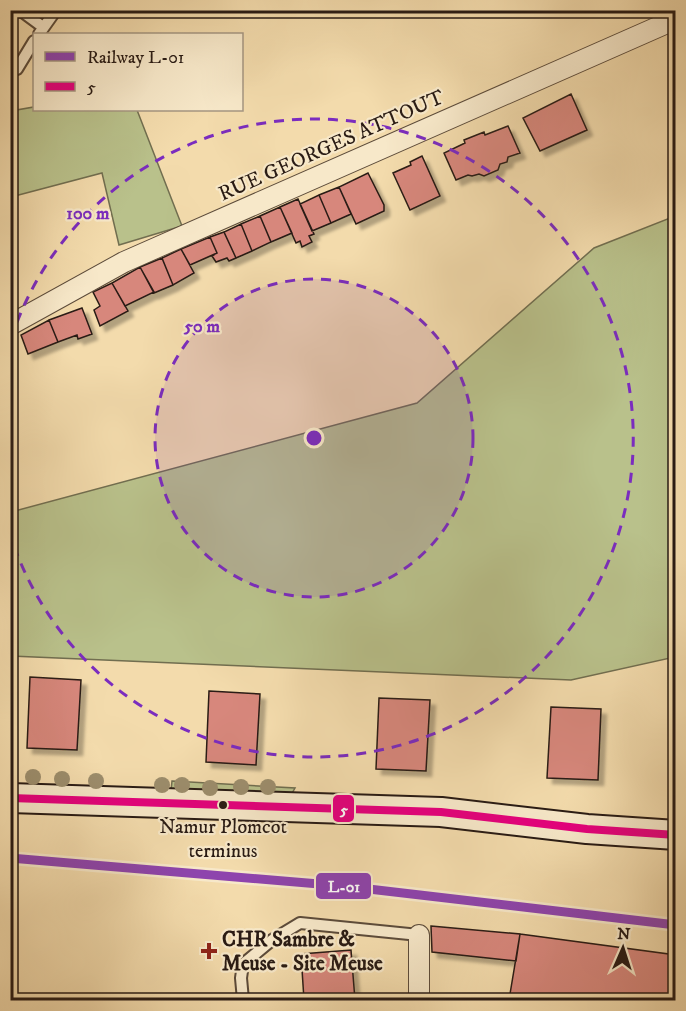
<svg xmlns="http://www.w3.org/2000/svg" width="686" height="1011" font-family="'IM FELL DW Pica',serif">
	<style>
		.green { fill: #b9c18b; stroke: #716e50; stroke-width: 1.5 }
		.building { fill: #d7877c; stroke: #291b14; stroke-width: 1.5; filter: url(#shadow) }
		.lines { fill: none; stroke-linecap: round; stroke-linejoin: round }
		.lane-casing { stroke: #5c4b3a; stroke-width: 14 }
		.street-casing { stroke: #5c4b3a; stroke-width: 22 }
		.secondary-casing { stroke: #291b14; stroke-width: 32 }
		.lane { stroke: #f7e8c9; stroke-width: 10 }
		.street { stroke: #f7e8c9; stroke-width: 20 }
		.secondary { stroke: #f7e8c9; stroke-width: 28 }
		.bus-1-casing { stroke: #f7e8c9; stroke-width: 12 }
		.bus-1 { stroke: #e5007d; stroke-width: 8 }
		.rail-1-casing { stroke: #f7e8c9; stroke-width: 14 }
		.rail-1 { stroke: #8e44ad; stroke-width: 9 }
		.tree { fill: #9c8d6c }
		.ring { fill: none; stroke: #7b2cbf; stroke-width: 3; stroke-dasharray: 10 8 }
		.bus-dot { fill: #291b14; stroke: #f7e8c9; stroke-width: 2 }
		.poi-dot { fill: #8f2418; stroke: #f7e8c9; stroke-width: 2 }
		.labels { text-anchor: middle; stroke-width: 4.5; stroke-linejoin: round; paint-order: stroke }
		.bus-label { font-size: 20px; fill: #291b14; stroke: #f7e8c9 }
		.street-label { font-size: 21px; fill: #291b14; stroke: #f7e8c9 }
		.poi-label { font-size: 21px; font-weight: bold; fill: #291b14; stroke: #f7e8c9; text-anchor: start }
		.centre { fill: #7b2cbf; stroke: #f7e8c9; stroke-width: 3 }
		.ring-label { font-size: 18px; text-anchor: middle; font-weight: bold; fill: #7b2cbf; stroke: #f7e8c9; stroke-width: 4.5; stroke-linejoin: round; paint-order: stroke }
		.line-badge { stroke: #f7e8c9; stroke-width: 2 }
		.badge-label { font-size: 16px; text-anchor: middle; font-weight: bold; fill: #fff }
	</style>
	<defs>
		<filter id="shadow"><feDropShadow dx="5.5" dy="5.5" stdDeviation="1.5" flood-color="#0004"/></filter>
	</defs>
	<rect width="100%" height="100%" fill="#f3dbac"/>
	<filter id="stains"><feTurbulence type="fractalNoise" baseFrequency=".00333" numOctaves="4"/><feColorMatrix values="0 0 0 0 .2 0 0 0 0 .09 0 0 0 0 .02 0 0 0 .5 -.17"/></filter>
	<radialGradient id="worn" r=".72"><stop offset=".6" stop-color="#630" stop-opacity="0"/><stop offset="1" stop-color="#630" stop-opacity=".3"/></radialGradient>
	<path class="green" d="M34 107V110H137L182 226 119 245 102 173 11 197V111Z
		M675 216V657L571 680 11 656V512L417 403 594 248Z
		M172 781 295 788 291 795 171 791Z"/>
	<path class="building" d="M571 94 587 130 540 151 523 118Z
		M508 126 520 153 508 157 507 162 500 164 498 170 484 176 479 174 472 176 468 175 456 180 444 153 465 143 464 140 484 132 485 135Z
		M422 156 440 196 410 210 393 173 411 165 410 162Z
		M368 173 384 205V211L356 224 339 187Z
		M339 187 351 214 331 223 319 195Z
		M319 195 331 223 312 231 300 204Z
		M298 199 314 234 309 236 312 242 302 247 300 241 296 243 280 207Z
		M280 207 292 233 271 242 260 216Z
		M260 216 271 242 252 251 241 224Z
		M241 224 252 251 236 258 224 232Z
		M224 232 236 258 229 261 227 258 216 262 212 256 217 253 210 237Z
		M210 237 217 253 190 265 181 249Z
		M181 249 194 273 173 285 162 258Z
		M162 258 173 285 154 293 140 267Z
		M140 267 154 292 125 306 112 283Z
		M112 283 128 311 100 326 94 310 100 306 93 292Z
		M82 308 92 334 78 339 77 335 58 342 49 320Z
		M49 320 58 342 28 354 21 335Z
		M30 677 81 680 77 750 27 748Z
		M209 691 260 694 256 765 206 762Z
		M379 698 430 700 426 771 376 769Z
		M551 707 601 709 598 780 547 778Z
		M431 926 520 934 516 961 432 952Z
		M520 934 676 955V1000H509Z
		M351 950 355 1000H304L301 954Z"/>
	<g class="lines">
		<defs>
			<path id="lane" d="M20 10 43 27
				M39 34 56 10
				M10 71 17 69 34 41
				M243 1000 241 978 243 964 272 940 300 923 419 935"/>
			<path id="street" d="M10 325 124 262 676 19
				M419 935V1000"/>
			<path id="secondary" d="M10 798 441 812 587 829 676 835"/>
		</defs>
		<use href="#lane" class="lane-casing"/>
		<use href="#street" class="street-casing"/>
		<use href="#secondary" class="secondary-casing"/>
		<use href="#lane" class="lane"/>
		<use href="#street" class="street"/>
		<use href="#secondary" class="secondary"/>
		<defs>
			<path id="bus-1" d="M10 798 441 812 587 829 676 835"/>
		</defs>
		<use href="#bus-1" class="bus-1-casing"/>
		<use href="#bus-1" class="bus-1"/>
		<defs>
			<path id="rail-1" d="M10 858 343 886 676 925"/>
		</defs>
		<use href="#rail-1" class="rail-1-casing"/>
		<use href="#rail-1" class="rail-1"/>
	</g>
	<g class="tree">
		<circle cx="33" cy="777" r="8"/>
		<circle cx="62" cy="779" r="8"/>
		<circle cx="96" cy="781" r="8"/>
		<circle cx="162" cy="785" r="8"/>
		<circle cx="182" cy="785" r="8"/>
		<circle cx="241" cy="787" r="8"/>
		<circle cx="268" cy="787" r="8"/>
		<circle cx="210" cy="788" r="8"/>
	</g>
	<circle cx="314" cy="438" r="159" fill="#7b2cbf" fill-opacity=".12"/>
	<g class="ring">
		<circle cx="314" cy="438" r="159"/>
		<path d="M11 339A319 319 0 1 1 11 537"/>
	</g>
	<circle class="bus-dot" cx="223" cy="805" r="5"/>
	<path class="poi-dot" d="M206 942h6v6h6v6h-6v6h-6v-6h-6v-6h6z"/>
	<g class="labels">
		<g class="bus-label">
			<text x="223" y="833">Namur Plomcot<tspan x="223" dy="24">terminus</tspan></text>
		</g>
		<g class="street-label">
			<text transform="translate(331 145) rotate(-24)" y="7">RUE GEORGES ATTOUT</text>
		</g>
		<g class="poi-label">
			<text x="222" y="946">CHR Sambre &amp;<tspan x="222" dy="24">Meuse - Site Meuse</tspan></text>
		</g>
	</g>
	<circle cx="314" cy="438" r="9" class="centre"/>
	<g class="ring-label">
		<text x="88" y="219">100 m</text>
		<text x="202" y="332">50 m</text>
	</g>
	<g class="line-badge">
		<rect x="332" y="794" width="23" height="29" rx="6" fill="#e5007d"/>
		<rect x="315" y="872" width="57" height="28" rx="6" fill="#8e44ad"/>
	</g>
	<g class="badge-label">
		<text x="344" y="815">5</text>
		<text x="344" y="892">L-01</text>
	</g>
	<rect width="686" height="1011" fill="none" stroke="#f3dbac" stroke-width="36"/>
	<rect x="12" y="12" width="662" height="987" fill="none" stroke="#291b14" stroke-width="3"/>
	<rect x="18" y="18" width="650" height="975" fill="none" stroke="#291b14" stroke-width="1.5"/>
	<rect x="33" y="33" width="210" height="78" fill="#f7e8c9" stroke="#a59681" stroke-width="1.5"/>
	<rect x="45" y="52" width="30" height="9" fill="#8e44ad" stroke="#a59681" stroke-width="1.5"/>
	<text x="87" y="63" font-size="18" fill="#291b14">Railway L-01</text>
	<rect x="45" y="82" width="30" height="9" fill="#e5007d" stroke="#a59681" stroke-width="1.5"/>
	<text x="87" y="93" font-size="18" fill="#291b14">5</text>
	<g transform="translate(623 948) rotate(3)" stroke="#f7e8c9" stroke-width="4.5" paint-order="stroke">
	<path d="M0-4.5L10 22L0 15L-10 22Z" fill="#291b14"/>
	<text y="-9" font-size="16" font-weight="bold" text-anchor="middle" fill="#291b14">N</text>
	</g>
	<rect width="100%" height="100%" filter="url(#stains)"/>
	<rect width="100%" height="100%" fill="url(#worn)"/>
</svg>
